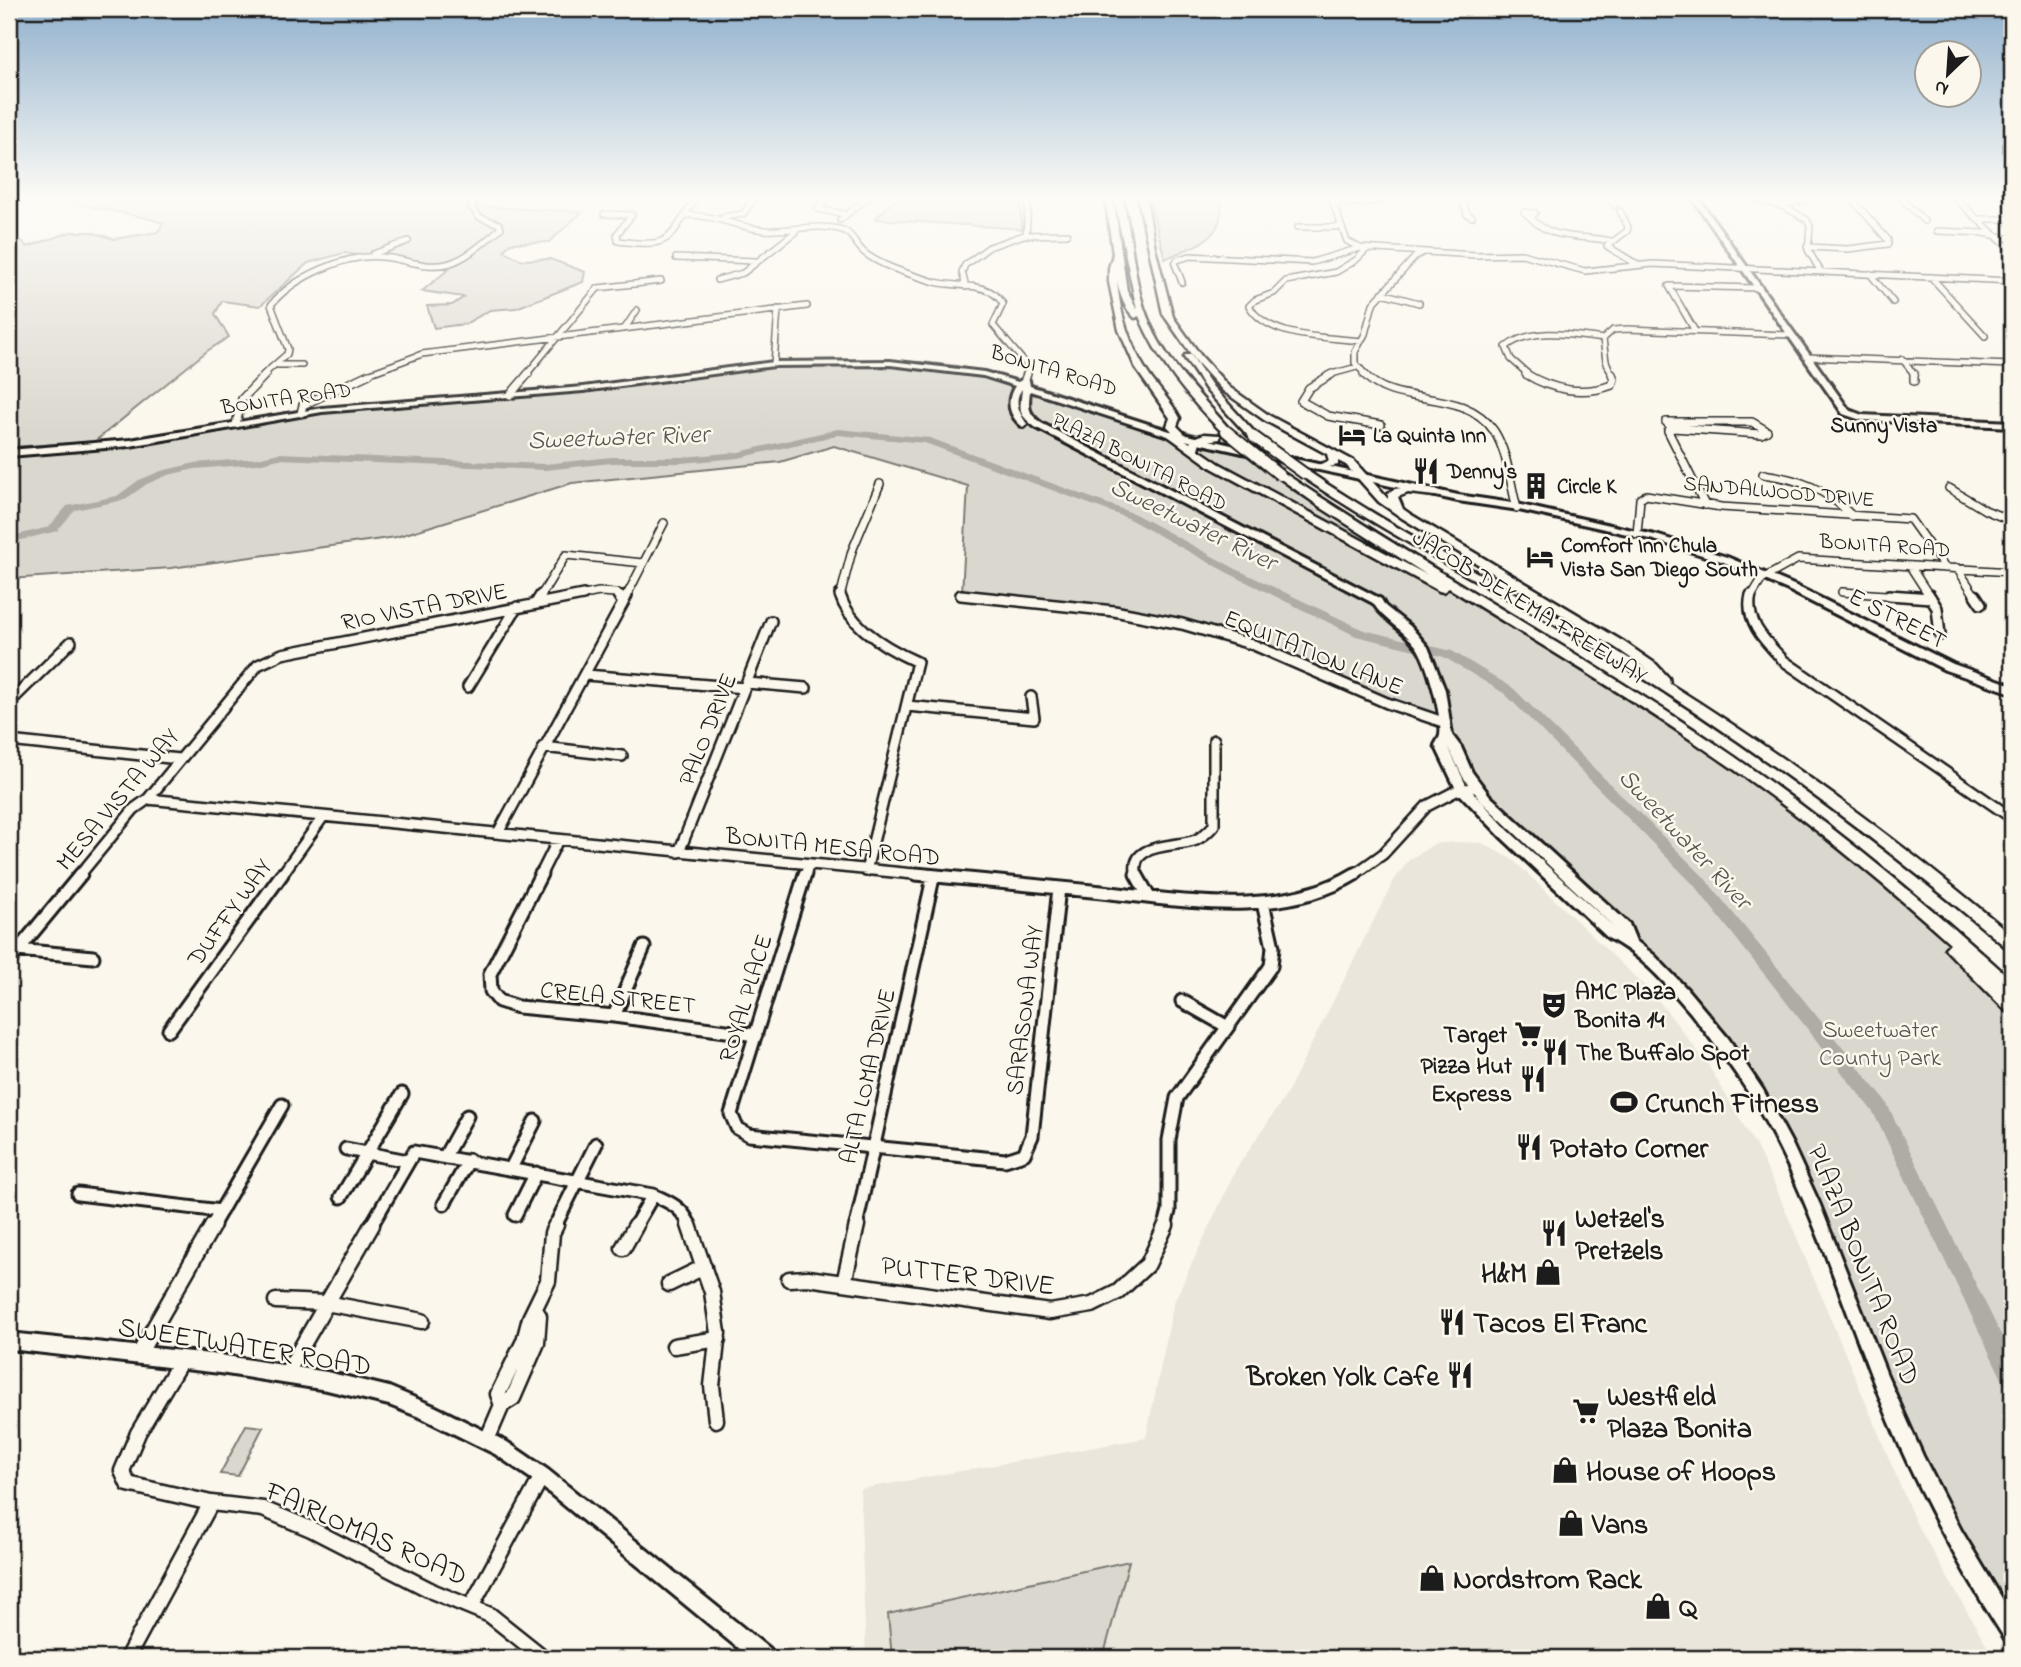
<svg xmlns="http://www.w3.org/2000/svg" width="2021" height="1667" font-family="'Indie Flower',sans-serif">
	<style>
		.built { fill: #eae6dc }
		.green { fill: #dad7ce; stroke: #7b7a75; stroke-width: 2 }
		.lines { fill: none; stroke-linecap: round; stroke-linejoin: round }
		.river { fill: #afaca5; fill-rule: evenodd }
		.minor-far4-casing { stroke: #1c1c1c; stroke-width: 8 }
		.minor-far3-casing { stroke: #1c1c1c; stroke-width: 10 }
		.minor-far2-casing { stroke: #1c1c1c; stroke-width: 14 }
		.minor-far1-casing { stroke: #1c1c1c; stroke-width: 17 }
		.minor-casing { stroke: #1c1c1c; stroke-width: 19 }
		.major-casing { stroke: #1c1c1c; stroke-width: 6 }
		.highway-casing { stroke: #1c1c1c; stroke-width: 5 }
		.minor-far4 { stroke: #fbf7ec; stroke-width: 5 }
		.minor-far3 { stroke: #fbf7ec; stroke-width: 7 }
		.minor-far2 { stroke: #fbf7ec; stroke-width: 9 }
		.minor-far1 { stroke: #fbf7ec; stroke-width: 11 }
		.minor { stroke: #fbf7ec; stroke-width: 14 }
		.major { fill: #fbf7ec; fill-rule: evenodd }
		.highway { fill: #fbf7ec; fill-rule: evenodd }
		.highway-bridge-casing { stroke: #1c1c1c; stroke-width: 14; stroke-linecap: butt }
		.highway-bridge { stroke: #fbf7ec; stroke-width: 10 }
		.labels { text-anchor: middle; stroke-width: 5; stroke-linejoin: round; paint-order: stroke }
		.far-street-label { font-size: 21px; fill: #1c1c1c; stroke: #fbf7ec }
		.far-neighbourhood-label { font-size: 21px; font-weight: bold; fill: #1c1c1c; stroke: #fbf7ec }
		.far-poi-label { font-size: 21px; font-weight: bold; fill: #1c1c1c; stroke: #fbf7ec; text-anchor: start }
		.street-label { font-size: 24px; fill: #1c1c1c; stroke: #fbf7ec }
		.poi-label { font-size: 24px; font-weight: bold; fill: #1c1c1c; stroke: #fbf7ec; text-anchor: start }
		.park-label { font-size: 24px; fill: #555451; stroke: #fbf7ec }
		.water-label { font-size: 26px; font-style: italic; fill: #575653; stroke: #fbf7ec }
		.near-poi-label { font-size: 28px; font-weight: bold; fill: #1c1c1c; stroke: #fbf7ec; text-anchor: start }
		.near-street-label { font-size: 28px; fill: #1c1c1c; stroke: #fbf7ec }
	</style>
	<rect width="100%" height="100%" fill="#fbf7ec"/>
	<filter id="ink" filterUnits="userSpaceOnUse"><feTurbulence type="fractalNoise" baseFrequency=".0143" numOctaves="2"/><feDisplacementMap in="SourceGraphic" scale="14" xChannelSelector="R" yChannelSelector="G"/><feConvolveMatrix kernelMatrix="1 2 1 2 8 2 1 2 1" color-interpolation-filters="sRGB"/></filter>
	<g filter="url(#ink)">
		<path class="built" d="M1455 842 1482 843 1513 860 1655 996 1707 1063 1757 1148 1777 1190 1915 1521 1994 1658H866L860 1489 1146 1438 1174 1302 1236 1169 1285 1097 1394 880 1409 860 1434 844Z"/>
		<path class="green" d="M65 198H462L454 205 582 212 549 242 510 243 504 251 521 260 550 259 585 272 583 282 516 308 490 310 465 324 434 328 427 306 452 305 464 297 422 291 449 269 344 253 308 263 260 306 222 301 215 314 229 337 207 351 94 442 9 447V241L21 240 27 247 71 232H91L114 239 158 232 163 223C132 211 95 212 65 198Z
			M897 198H1020L1022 229 875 219Z
			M1149 198H1221C1225 241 1198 243 1165 259Z
			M810 360 921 362 957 366 1023 381 1152 423 1235 444 1280 475 1292 490 1660 712 1948 928 2012 985V1633L1959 1547 1802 1176 1700 1013 1472 796C1456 771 1446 749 1443 719L1387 703 1296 664 1182 622 962 593 968 486 834 446 780 462 572 483 396 537 171 568 9 579V453L81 449 300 413 510 395 754 363Z
			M246 1425 263 1427 238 1476 220 1474Z
			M1129 1561 1103 1658H892L888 1614Z"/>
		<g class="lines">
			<path class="river" d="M838 429 930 438 1135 514 1236 569 1364 630 1452 651 1513 688 1703 876 1885 1100 2012 1357V1388L2005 1385 1873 1112 1693 884 1505 694 1444 657 1356 636 1228 573 1127 518 925 443 838 435 739 458 682 463H612L545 470 279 459 257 464 195 469 168 475 147 484 124 500 75 510 57 531 9 543V537L49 527 67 506 117 496 139 480 161 471 195 463 257 458 279 453 545 464 612 457H682L739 452Z"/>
			<defs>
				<path id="minor-far4" d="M828 198 817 209 844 214
					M1331 198 1347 241 1360 248
					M1461 198 1467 214 1472 217
					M1609 198 1614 205
					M1751 198 1785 207 1807 220 1810 226 1808 250 1821 272
					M1901 198 1924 221
					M1955 198 2012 251
					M1333 203H1363L1388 198
					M1781 205 1806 200
					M1620 211 1628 227 1627 231 1607 246 1638 265
					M1524 212 1535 213 1531 218Z
					M604 214 632 215 617 234 618 241C673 248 667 241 696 198
					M686 215C717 215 736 227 764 230 789 232 814 223 839 229 853 232 855 246 866 254 885 268 913 275 935 282 958 288 989 280 1003 304L993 325 1025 363 1029 369 1026 375
					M724 217 743 214 754 198
					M1531 218C1551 241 1584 235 1611 241
					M1977 219H2012
					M840 220 867 198
					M1298 227H1341
					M1937 231 1984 233 2012 239
					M1026 233 1029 198
					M1807 247 1848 249 1888 244V240L1851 198
					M373 254 408 241
					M676 258 756 261
					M1870 274 1893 302
					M1931 277 1985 336
					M717 280 743 273 795 232
					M1182 282 1175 264 1177 260 1190 256 1312 262 1360 248 1476 255 1522 254 1585 271 1653 264 2012 281
					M966 287 962 272 965 265 989 247 1024 235 1067 234
					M1382 293 1419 303
					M625 328 637 310
					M1695 331 1669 286 1758 288
					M1603 339 1613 330 1627 329 1790 335
					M1361 341C1325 336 1270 340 1249 306L1255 300 1274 293 1286 281 1336 272 1356 260 1366 250
					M1807 357 2012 365
					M1902 359 1915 375
					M774 364 778 309
					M278 365H302
					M263 375 287 354 288 349 271 305C293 277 347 253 383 257 404 259 426 269 447 264 467 259 485 241 501 228L499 224 479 217 471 207 476 198
					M365 375 422 354 807 306
					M526 375 598 288 661 281
					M1328 375 1357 367
					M1366 375 1355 363V352L1365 334 1373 304 1416 256 1422 253
					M1529 375 1511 359 1506 347C1532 326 1573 335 1603 339L1606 361 1612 375"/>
				<path id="minor-far3" d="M1332 374 1309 388 1301 401 1328 416 1381 425
					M1364 374C1396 410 1463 385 1494 431 1508 453 1510 483 1517 508
					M1526 374C1552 390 1583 396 1612 385L1614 379 1612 374
					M1914 374V381
					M1025 379 1027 374
					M510 395 528 374
					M301 413 303 405 369 374
					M1666 422H1752L1767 431 1761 434 1673 428Z
					M236 424 242 399 266 374
					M1673 428 1668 431 1705 505
					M1763 474C1799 479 1827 489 1852 516
					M1949 488 1985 510 2012 521
					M1637 534 1640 499 1646 495 1721 507 1910 519 1945 568
					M1910 566 1930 597
					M1957 568 1976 597
					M1842 592 1915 597
					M960 595 978 597
					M540 597 566 555 643 563
					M574 597 599 592 616 593 619 597
					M626 597 664 523
					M840 597 852 551 880 484
					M1751 597 1762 579 1798 559 2012 572"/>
				<path id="minor-far2" d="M840 595C850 628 888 649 917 662L866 871
					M961 595 1114 611 1182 624 1254 645 1387 703 1443 722
					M1751 595C1744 622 1767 643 1784 661L2012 818
					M1889 595 1931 598
					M1929 595 1937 608 1940 635
					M1975 595 1981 604
					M536 603 541 595
					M623 603 627 595
					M586 675 745 688
					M747 683 806 688
					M468 687 517 607
					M9 703 71 642
					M907 706 1034 718 1031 697
					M9 741 179 759
					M543 747 622 756
					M148 799 934 876
					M498 833 623 603 618 595
					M679 852 771 621
					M79 876 134 809 148 799 258 665 282 654 583 595
					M281 876 323 817
					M540 876 558 840
					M805 876 808 865
					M1137 876C1127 841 1177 848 1196 840 1204 836 1209 831 1214 825V740
					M1352 876 1383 854 1427 806 1456 791 1477 787"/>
				<path id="minor-far1" d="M541 874 490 974 491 991 499 1001 518 1007 614 1016 756 1035
					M805 874 731 1114 737 1128 749 1135 1005 1160 1024 1154 1032 1136 1059 888
					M916 874C975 880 1034 885 1092 891 1176 899 1278 921 1355 874
					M1136 874 1149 897
					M17 950 93 957
					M9 961 81 874
					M1182 1001 1226 1026
					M614 1016 644 947
					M169 1030 282 874
					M346 1149 408 1161
					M445 1156 467 1116
					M511 1168 535 1121
					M78 1194 221 1211
					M341 1197 402 1094
					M444 1204 469 1160
					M515 1215 536 1173
					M212 1226 282 1105
					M371 1226 414 1152 653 1195C670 1202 683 1208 690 1226
					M555 1226 596 1144
					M635 1226 653 1195
					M856 1226 933 878
					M1165 1226 1169 1211V1140L1177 1098 1271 966 1273 947 1263 903"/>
				<path id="minor" d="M689 1225 712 1292 718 1333 712 1386 716 1420
					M623 1248 636 1225
					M789 1279 808 1278 1050 1312 1092 1305 1118 1292 1148 1264 1166 1225
					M844 1283 857 1225
					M669 1284 704 1267
					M276 1301 326 1303 422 1321
					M674 1346 718 1339
					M139 1354 213 1225
					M182 1359 138 1433 122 1471 128 1484 211 1503 263 1509 311 1529 434 1592 490 1615 544 1658
					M286 1374 372 1225
					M502 1405 498 1394 524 1341 530 1318 548 1281 552 1233 556 1225
					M487 1440 502 1405 513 1398 537 1343 539 1316 535 1310
					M471 1607 542 1476
					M127 1658 211 1503"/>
				<path id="major" d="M1692 198H1698L1849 410 1862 415 2012 422V427L1861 420 1843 414Z
					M890 361 984 372 1018 382 1025 378 1029 380 1030 386 1173 432 1458 495 1512 503 1659 536 1727 557 1796 586 1953 664 2012 685V693L1945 670 1788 590 1721 561 1654 540 1519 510 1458 501 1171 437 1030 391C1028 408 1028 413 1041 423L1381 599 1385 606 1410 626 1428 647 1445 690 1452 735 1461 747 1472 772 1490 796 1629 924 1636 941 1654 955 1686 988 1728 1038 1763 1090 1792 1144 1820 1205 1887 1375 1923 1456 1961 1530 2012 1615V1642L2005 1639C1965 1576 1929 1512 1899 1444 1850 1332 1815 1202 1752 1098 1733 1068 1712 1040 1690 1012 1666 984 1642 955 1608 938L1500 836 1457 791 1435 745C1436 743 1440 737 1440 735 1443 718 1427 660 1416 646 1404 630 1383 620 1373 603L1035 427C1017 413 1020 410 1022 389 1013 400 1019 413 1027 424L1023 427C1009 417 1005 401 1015 386L983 376 890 365 774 366 583 391 322 412 130 446 9 456V450L130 440 322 408 583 387 774 362ZM1447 745 1463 777 1482 802 1466 785ZM1482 802 1615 928 1508 830Z
					M9 1333 220 1355 327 1372 389 1387 434 1406 507 1442 548 1470 772 1651 775 1658H750L536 1482 495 1454 422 1418 389 1405 327 1390 220 1373 9 1349Z"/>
				<path id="highway" d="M1114 198H1122C1131 230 1132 262 1140 294 1155 354 1193 386 1231 431L1223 433C1188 398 1158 362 1139 316L1135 318C1125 310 1119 293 1117 280 1119 312 1130 345 1147 372 1156 386 1168 398 1176 411L1180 418 1177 426 1187 436 1184 439 1190 443 1193 438 1204 434 1220 435V439L1200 442 1198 449 1220 464 1427 575 1323 509 1275 475 1284 473C1423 566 1571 647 1710 740 1817 812 1917 894 2012 980V1013L2006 1011 1948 952 1945 948 1950 943C1871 872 1788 805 1700 746 1618 690 1533 640 1449 588L1443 592 1439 591 1212 468 1168 436V432L1172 431 1167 426 1170 418 1136 369 1119 330 1109 282V268L1113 254 1106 203 1110 201 1114 203 1127 291 1137 310Z
					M1138 198H1146L1155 248 1173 317 1201 356 1229 387 1270 416 1354 461 1388 499V494L1395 489 1408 487 1439 491V495L1435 496 1408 493 1398 497 1403 509 1410 514 1624 642 1656 664 1669 678 1670 684C1790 759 1903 844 2012 935V950L2007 948C1882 843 1752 745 1613 659 1510 596 1401 544 1301 476V472H1309C1417 545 1536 601 1648 670L1616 648 1402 518 1379 502 1346 465 1338 461V465L1315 470V466L1329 461 1327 454 1264 420 1223 391 1195 360 1163 314Z
					M1185 355H1191L1213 387 1257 435V439H1251L1207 391 1184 357Z"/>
			</defs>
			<use href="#minor-far4" class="minor-far4-casing"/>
			<use href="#minor-far3" class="minor-far3-casing"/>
			<use href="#minor-far2" class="minor-far2-casing"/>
			<use href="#minor-far1" class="minor-far1-casing"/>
			<use href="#minor" class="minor-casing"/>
			<use href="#major" class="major-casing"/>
			<use href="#highway" class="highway-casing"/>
			<use href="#minor-far4" class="minor-far4"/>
			<use href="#minor-far3" class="minor-far3"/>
			<use href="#minor-far2" class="minor-far2"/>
			<use href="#minor-far1" class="minor-far1"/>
			<use href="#minor" class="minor"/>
			<use href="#major" class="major"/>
			<use href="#highway" class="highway"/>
			<defs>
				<path id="highway-bridge" d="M1226 431 1280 475
					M1254 437 1305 474"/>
			</defs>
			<use href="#highway-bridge" class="highway-bridge-casing"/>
			<use href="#highway-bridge" class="highway-bridge"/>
		</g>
	</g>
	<linearGradient id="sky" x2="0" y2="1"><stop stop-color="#91b1cd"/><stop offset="0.46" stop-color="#fdfbf6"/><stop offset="1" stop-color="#fdfbf6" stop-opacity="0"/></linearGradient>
	<rect width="2021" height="432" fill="url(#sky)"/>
	<defs>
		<symbol id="hotel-bare" viewBox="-9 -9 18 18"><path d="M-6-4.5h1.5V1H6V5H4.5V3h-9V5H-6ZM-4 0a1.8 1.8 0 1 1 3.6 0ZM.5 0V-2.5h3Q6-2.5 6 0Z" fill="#1c1c1c" stroke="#fbf7ec" stroke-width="2.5" paint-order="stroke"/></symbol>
		<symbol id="restaurant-bare" viewBox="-9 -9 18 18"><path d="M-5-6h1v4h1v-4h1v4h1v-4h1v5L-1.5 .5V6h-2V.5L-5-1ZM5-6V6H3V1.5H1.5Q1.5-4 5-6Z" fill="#1c1c1c" stroke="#fbf7ec" stroke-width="2.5" paint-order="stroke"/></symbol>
		<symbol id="building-bare" viewBox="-9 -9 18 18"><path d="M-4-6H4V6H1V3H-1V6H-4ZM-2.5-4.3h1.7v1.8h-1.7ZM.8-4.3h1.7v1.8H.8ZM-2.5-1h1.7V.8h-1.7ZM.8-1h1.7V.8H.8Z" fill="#1c1c1c" stroke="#fbf7ec" stroke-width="2.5" paint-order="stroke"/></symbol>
		<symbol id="theatre-bare" viewBox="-9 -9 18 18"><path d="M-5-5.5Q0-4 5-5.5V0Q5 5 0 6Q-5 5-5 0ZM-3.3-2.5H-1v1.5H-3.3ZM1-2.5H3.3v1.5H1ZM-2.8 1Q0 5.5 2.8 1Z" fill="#1c1c1c" stroke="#fbf7ec" stroke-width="2.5" paint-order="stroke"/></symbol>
		<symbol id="supermarket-bare" viewBox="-9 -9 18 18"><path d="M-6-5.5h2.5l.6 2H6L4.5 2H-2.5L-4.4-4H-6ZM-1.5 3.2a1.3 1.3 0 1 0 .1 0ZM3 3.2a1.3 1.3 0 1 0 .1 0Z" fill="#1c1c1c" stroke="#fbf7ec" stroke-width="2.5" paint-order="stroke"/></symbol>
		<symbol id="stadium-bare" viewBox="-9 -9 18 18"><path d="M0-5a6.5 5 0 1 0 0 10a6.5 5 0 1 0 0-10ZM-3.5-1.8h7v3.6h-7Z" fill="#1c1c1c" stroke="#fbf7ec" stroke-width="2.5" paint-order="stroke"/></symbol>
		<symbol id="shop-bare" viewBox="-9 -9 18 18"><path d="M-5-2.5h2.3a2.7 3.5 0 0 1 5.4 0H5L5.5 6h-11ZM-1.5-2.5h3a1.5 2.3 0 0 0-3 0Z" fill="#1c1c1c" stroke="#fbf7ec" stroke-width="2.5" paint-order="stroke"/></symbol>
	</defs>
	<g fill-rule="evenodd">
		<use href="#hotel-bare" x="1333" y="416" width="38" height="38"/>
		<use href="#restaurant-bare" x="1407" y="452" width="38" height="38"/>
		<use href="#building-bare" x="1517" y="467" width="38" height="38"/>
		<use href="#hotel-bare" x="1521" y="538" width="38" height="38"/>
		<use href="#theatre-bare" x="1535" y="986" width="38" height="38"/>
		<use href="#supermarket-bare" x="1509" y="1015" width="38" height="38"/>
		<use href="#restaurant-bare" x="1536" y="1033" width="38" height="38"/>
		<use href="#restaurant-bare" x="1514" y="1060" width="38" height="38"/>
		<use href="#stadium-bare" x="1605" y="1083" width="38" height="38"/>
		<use href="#restaurant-bare" x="1510" y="1128" width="38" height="38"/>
		<use href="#restaurant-bare" x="1535" y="1214" width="38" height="38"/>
		<use href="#shop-bare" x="1529" y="1253" width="38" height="38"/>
		<use href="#restaurant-bare" x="1433" y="1303" width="38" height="38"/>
		<use href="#restaurant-bare" x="1441" y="1356" width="38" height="38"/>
		<use href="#supermarket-bare" x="1567" y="1392" width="38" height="38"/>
		<use href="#shop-bare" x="1546" y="1451" width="38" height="38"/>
		<use href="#shop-bare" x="1552" y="1504" width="38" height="38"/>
		<use href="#shop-bare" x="1413" y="1559" width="38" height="38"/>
		<use href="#shop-bare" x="1639" y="1587" width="38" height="38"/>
	</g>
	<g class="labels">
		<g class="far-street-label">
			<text transform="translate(1054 370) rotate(17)" y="7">BONITA ROAD</text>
			<text transform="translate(286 398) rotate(-8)" y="7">BONITA ROAD</text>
			<text transform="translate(1140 461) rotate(27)" y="7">PLAZA BONITA ROAD</text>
			<text transform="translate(1779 491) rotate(5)" y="7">SANDALWOOD DRIVE</text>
			<text transform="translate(1885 545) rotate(4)" y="7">BONITA ROAD</text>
		</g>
		<g class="far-neighbourhood-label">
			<text x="1884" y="432">Sunny Vista</text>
		</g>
		<g class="far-poi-label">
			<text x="1373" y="442">La Quinta Inn</text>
			<text x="1447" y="478">Denny's</text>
			<text x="1557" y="493">Circle K</text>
			<text x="1561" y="552">Comfort Inn Chula<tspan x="1561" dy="24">Vista San Diego South</tspan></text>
		</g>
		<g class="street-label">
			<text transform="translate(424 606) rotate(-11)" y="8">RIO VISTA DRIVE</text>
			<text transform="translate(1530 606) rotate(32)" y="8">JACOB DEKEMA FREEWAY</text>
			<text transform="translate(1898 618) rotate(27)" y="8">E STREET</text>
			<text transform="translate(1314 652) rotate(22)" y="8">EQUITATION LANE</text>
			<text transform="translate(707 729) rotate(-68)" y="8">PALO DRIVE</text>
			<text transform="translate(117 799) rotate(-50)" y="8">MESA VISTA WAY</text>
			<text transform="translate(833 846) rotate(6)" y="8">BONITA MESA ROAD</text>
			<text transform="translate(229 912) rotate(-54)" y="8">DUFFY WAY</text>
			<text transform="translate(618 997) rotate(6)" y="8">CRELA STREET</text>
			<text transform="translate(745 998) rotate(-73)" y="8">ROYAL PLACE</text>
			<text transform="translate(1024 1010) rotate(-83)" y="8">SARASONA WAY</text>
			<text transform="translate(867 1076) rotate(-77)" y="8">ALTA LOMA DRIVE</text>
		</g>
		<g class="poi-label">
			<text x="1575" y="999">AMC Plaza<tspan x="1575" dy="28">Bonita 14</tspan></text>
			<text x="1507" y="1042" text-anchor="end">Target</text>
			<text x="1576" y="1060">The Buffalo Spot</text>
			<text x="1512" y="1073" text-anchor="end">Pizza Hut<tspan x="1512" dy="28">Express</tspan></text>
		</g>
		<g class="park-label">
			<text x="1880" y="1037">Sweetwater<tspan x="1880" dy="28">County Park</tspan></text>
		</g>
		<g class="water-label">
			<text transform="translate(618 436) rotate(-2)" y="9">Sweetwater River</text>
			<text transform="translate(1194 523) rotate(26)" y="9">Sweetwater River</text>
			<text transform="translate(1686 838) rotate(47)" y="9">Sweetwater River</text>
		</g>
		<g class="near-poi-label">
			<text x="1645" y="1112">Crunch Fitness</text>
			<text x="1550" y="1157">Potato Corner</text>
			<text x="1575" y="1227">Wetzel's<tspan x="1575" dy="32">Pretzels</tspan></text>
			<text x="1527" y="1282" text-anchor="end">H&amp;M</text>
			<text x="1473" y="1332">Tacos El Franc</text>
			<text x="1439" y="1385" text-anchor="end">Broken Yolk Cafe</text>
			<text x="1607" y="1405">Westfield<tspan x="1607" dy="32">Plaza Bonita</tspan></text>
			<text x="1586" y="1480">House of Hoops</text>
			<text x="1592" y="1533">Vans</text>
			<text x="1453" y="1588">Nordstrom Rack</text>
			<text x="1679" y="1616">Q</text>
		</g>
		<g class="near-street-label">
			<text transform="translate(1865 1264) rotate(68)" y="10">PLAZA BONITA ROAD</text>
			<text transform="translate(968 1274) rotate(7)" y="10">PUTTER DRIVE</text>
			<text transform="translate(245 1345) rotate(9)" y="10">SWEETWATER ROAD</text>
			<text transform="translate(367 1532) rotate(24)" y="10">FAIRLOMAS ROAD</text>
		</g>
	</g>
	<rect width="2021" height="1667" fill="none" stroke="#fbf7ec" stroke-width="35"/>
	<rect x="18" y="18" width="1986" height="1632" fill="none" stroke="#1c1c1c" stroke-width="2.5" filter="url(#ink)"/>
	<g transform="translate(1948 74) rotate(205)"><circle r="33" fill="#fbf7ec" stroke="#a29f99" stroke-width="2"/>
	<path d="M0-5L12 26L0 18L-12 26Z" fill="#1c1c1c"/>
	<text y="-10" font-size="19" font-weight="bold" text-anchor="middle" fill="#1c1c1c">N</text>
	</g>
</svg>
